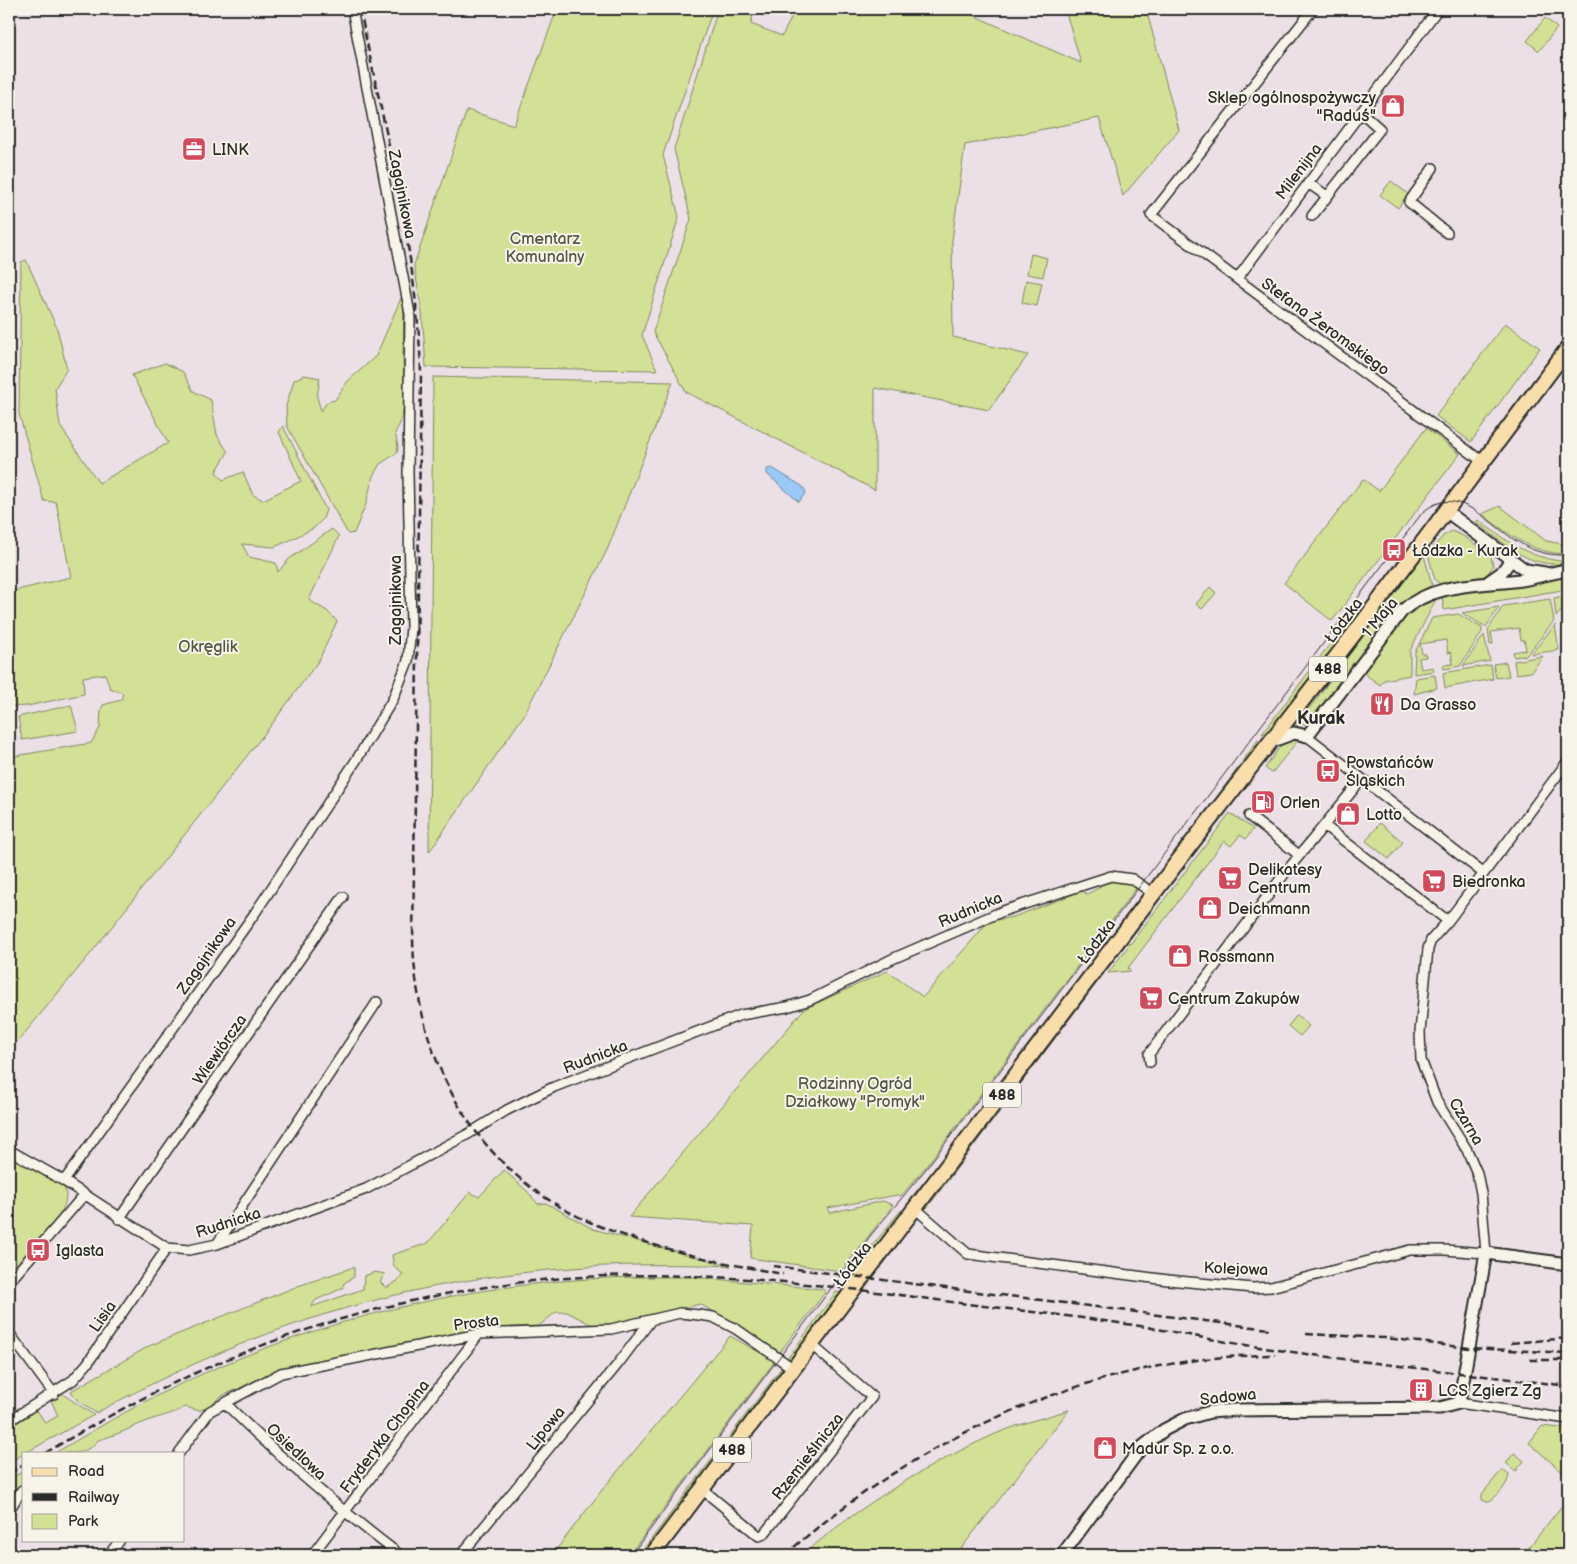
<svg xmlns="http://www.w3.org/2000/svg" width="1577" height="1564" font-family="'Balsamiq Sans',sans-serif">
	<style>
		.green { fill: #d2e195; stroke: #7e8660 }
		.water { fill: #99c9f5; stroke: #6d8aa4 }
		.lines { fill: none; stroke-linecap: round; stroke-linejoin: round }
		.minor-casing { stroke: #2b2b2b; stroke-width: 12 }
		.tertiary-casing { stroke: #2b2b2b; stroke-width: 15 }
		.primary-casing { stroke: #2b2b2b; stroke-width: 18 }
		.minor { stroke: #f7f3e8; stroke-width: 9 }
		.tertiary { stroke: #f7f3e8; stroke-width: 11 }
		.primary { stroke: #f8deab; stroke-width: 14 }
		.tram { stroke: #2b2b2b; stroke-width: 1 }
		.rail { stroke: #2b2b2b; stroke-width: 2.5; stroke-dasharray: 8 4; stroke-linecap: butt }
		.labels { text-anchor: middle; stroke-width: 4; stroke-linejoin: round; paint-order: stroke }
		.shield { fill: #f7f3e8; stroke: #686764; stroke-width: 1 }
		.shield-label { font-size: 15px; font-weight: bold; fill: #2b2b2b }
		.poi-label { font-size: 16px; fill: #2b2b2b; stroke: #f7f3e8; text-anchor: start }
		.street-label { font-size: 16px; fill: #2b2b2b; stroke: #f7f3e8 }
		.park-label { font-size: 16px; fill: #555846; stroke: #f7f3e8 }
		.neighbourhood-label { font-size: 18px; font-weight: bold; fill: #2b2b2b; stroke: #f7f3e8 }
	</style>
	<rect width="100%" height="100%" fill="#ece0e6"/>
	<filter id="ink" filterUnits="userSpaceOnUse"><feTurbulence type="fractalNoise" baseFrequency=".02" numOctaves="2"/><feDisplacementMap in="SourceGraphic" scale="10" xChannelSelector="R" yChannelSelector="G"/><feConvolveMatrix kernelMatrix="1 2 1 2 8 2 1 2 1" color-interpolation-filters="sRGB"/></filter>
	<g filter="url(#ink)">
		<path class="green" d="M557 9H713L663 155 679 217 642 335 657 370 426 367 422 312 414 265 467 110 514 125Z
			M718 9H754L751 24 782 36 796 9H965L966 12 1081 63 1065 9H1146L1179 130 1123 196 1099 118 965 145 952 240 953 337 1028 355 989 410 875 388V490L686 392 653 332 691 219 674 149Z
			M1545 18 1557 28 1539 51 1527 41Z
			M1391 181 1408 194 1398 208 1380 195Z
			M1031 254 1047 258 1043 277 1027 274Z
			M26 260 57 328 67 369 55 388 60 426 99 483 168 443 132 375 165 363 183 372 193 391 211 400 217 435 228 452 216 472 223 480 243 472 253 495 263 500 301 481 279 432 283 426 326 510 323 519 314 528 286 542 274 547 242 544 249 557 276 563 278 572 289 559 332 529 339 536 309 600 327 611 337 621 319 660 269 728 87 958 9 1052V757L91 743 100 728 101 710 103 705 121 700 123 693 110 688 105 674 83 677 84 694 27 706 9 707V592L71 577 56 502 44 501 19 414 21 262Z
			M1026 280 1042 283 1037 306 1022 303Z
			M401 298 404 299C404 318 403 336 403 355 403 376 409 415 395 432L398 447 397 453 380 464 373 476 366 504 354 533 348 534 287 426 286 406 294 380 304 375 320 378 317 397 321 411 327 402 335 400 347 382 376 356Z
			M1505 323 1540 348 1471 442 1436 416Z
			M433 377 673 382 608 548 524 715 429 852Z
			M1426 428 1460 454 1332 621 1284 583 1363 479 1379 491Z
			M1500 506 1546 541 1568 545V554C1533 554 1509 535 1482 514Z
			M1478 520C1505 540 1527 557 1561 561V564C1525 566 1503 542 1476 522Z
			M1452 531 1465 537 1491 556 1493 566 1486 576 1440 584 1435 580 1428 554 1443 536Z
			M1424 555 1432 585 1414 595 1401 606 1318 714 1310 722 1295 727Z
			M1568 576V589L1444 610 1442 596Z
			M1210 587 1216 593 1202 609 1196 604Z
			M1568 595V603L1556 617 1554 598Z
			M1436 599 1410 651V675L1384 680 1380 685 1362 672C1382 645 1402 608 1436 599Z
			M1550 599 1554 621 1527 655 1514 657 1513 652 1526 650 1524 640H1521L1519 628 1491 632 1493 644 1490 645 1488 630 1503 606Z
			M1499 607 1486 627 1462 613Z
			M1357 608 1361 611 1271 731 1262 734Z
			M1458 614 1482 628V632L1460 666 1444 669 1443 665 1453 664 1451 652 1448 653 1446 640 1420 644 1422 654H1425L1426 657 1419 658 1421 669 1433 667 1434 671 1414 674 1415 652 1432 618Z
			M1555 625 1559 650 1531 654Z
			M1484 635 1490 661 1463 666Z
			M1543 656 1531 672 1516 674 1514 661Z
			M1506 662 1509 676 1496 678 1493 664Z
			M1491 665 1493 679 1445 688 1443 673Z
			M1435 675 1437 688 1414 694 1416 678Z
			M71 705 78 731 22 740 18 717Z
			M1294 738 1299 739 1272 773 1265 768 1281 745Z
			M1258 740V745L1219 799 1214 801Z
			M1230 813 1253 829 1246 839 1240 835 1231 846 1224 841 1128 968 1131 971 1108 973Z
			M1380 823 1403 842 1389 859 1366 841Z
			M1177 873 1179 874 927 1208V1203Z
			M1111 878 1123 879 1138 886 924 1169 901 1196 897 1195 828 1208 829 1213 883 1201 893 1205 841 1271 750 1258 753 1226 629 1217 804 1009 887 971 923 997 988 922 1016 916 1082 891 1087 894 1100 887 1099 883Z
			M1144 892 913 1200H909L933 1171Z
			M1297 1015 1309 1026 1300 1036 1288 1026Z
			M9 1154 64 1187C77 1212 25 1254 9 1270Z
			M504 1170 527 1191 538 1204 546 1203 593 1229 731 1266C496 1256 302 1300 96 1413L77 1400 71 1391 151 1345 298 1286 354 1267V1277L344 1283 343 1288 316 1300 311 1307 363 1289 364 1276 375 1272 385 1274 380 1282 386 1288 399 1280 403 1274 394 1267 392 1255 428 1243 470 1192 479 1197Z
			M901 1210 904 1213 858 1273 851 1272Z
			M634 1277H692L822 1289 826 1291 780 1352 700 1304 632 1322 596 1327 567 1312H556L535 1329 282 1369C262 1376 244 1387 224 1395 216 1398 211 1408 201 1410 196 1411 190 1408 185 1407 172 1415 159 1416 145 1422 130 1428 115 1436 98 1440 87 1455 72 1453 55 1453 91 1432 127 1410 164 1392 310 1320 471 1281 634 1277Z
			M836 1292 843 1293 792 1360 787 1359Z
			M730 1336 775 1361 629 1555H552L602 1490Z
			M782 1367 781 1374 644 1555H639Z
			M61 1393 94 1415 9 1462V1427L30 1415 33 1410 39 1413 45 1423 58 1416 51 1400Z
			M1069 1410 956 1555H803C855 1508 935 1460 1000 1432 1022 1423 1046 1417 1069 1410Z
			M1542 1426 1568 1429V1477L1529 1443Z
			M1514 1453 1524 1461 1516 1471 1506 1463Z
			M24 1471V1481L9 1497V1479Z
			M1501 1471H1505L1509 1474C1509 1484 1496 1499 1487 1502L1482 1500V1494Z
			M1568 1498V1555H1523Z"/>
		<path class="water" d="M772 468 802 486 806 492 799 502 767 474V469Z"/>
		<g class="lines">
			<defs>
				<path id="minor" d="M1313 9 1151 215 1483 462
					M1433 168 1409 202 1447 233
					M1308 183 1327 196
					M1312 216 1380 129 1361 112
					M1237 279 1438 9
					M1307 736 1483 873
					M1249 816 1299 855
					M1325 826 1448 921
					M1150 1062 1149 1054 1285 873 1362 779
					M9 1150 64 1181 167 1248 189 1250 217 1244 366 1189 470 1133 507 1110 554 1087 741 1015 787 1007 810 1000 892 959 1003 911 1111 876 1132 879 1154 894
					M64 1181 255 913 357 759 393 699 408 661 411 627 408 472 410 314 352 9
					M916 1209 968 1254 1168 1280 1253 1288 1271 1287 1410 1250H1445L1486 1253 1481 1193 1477 1173 1467 1150 1437 1102 1421 1060 1420 1032 1428 949 1431 940 1448 921 1568 761
					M119 1219 343 897
					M217 1244 377 1002
					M9 1282 84 1195
					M9 1333 54 1394
					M225 1403C280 1458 338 1508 400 1555
					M1459 1403 1568 1419
					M9 1421 73 1380 87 1364 167 1248
					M179 1453 210 1411 281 1373 479 1334 611 1329 680 1313 699 1315 713 1317 736 1329 794 1369
					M702 1489 759 1536 764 1534 872 1397 812 1345
					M9 1510 22 1490
					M109 1555 120 1540
					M312 1555 479 1334
					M461 1555 618 1364 651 1320"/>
				<path id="tertiary" d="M1446 511 1520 566 1526 570 1545 573
					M1488 582 1501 573 1511 560
					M1270 742 1294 733 1307 736 1402 611C1435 581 1485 586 1527 579 1541 576 1554 572 1568 570
					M1062 1555 1141 1448 1164 1430 1185 1419 1210 1412 1236 1410 1440 1408 1459 1403 1486 1253 1568 1264"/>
				<path id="primary" d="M652 1555 1191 844 1354 634 1568 348"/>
			</defs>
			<use href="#minor" class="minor-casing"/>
			<use href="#tertiary" class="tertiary-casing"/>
			<use href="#primary" class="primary-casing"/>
			<use href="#minor" class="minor"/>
			<use href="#tertiary" class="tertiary"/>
			<use href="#primary" class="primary"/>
			<path class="tram" d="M631 1555 871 1235 925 1170 1422 513C1458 480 1490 527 1520 543 1534 552 1551 556 1568 555"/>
			<path class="rail" d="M360 9C384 129 417 250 421 373L413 940C416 1056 471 1164 579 1217 637 1245 720 1263 783 1274
				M773 1266 1269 1329
				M1306 1334 1385 1338 1469 1348 1568 1353
				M1511 1343 1568 1338
				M1530 1360H1568
				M45 1453C88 1428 131 1403 176 1382 262 1341 352 1312 445 1294 616 1261 767 1277 937 1300 1005 1309 1073 1316 1140 1326 1171 1331 1202 1338 1233 1343 1344 1361 1457 1372 1568 1386
				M9 1473 24 1465
				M785 1555C918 1437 1095 1355 1275 1355"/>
		</g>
	</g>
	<defs>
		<symbol id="shop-square" viewBox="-11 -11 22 22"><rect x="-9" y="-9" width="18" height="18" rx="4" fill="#d1495b" stroke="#f7f3e8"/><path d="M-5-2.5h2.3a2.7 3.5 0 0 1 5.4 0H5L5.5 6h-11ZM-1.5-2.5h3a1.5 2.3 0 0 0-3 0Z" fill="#fff"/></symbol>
		<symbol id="office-square" viewBox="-11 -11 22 22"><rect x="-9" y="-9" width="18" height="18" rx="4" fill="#d1495b" stroke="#f7f3e8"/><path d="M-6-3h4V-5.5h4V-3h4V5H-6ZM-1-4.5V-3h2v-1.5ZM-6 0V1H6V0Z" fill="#fff"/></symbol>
		<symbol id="bus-square" viewBox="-11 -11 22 22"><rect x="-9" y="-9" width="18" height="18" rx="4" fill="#d1495b" stroke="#f7f3e8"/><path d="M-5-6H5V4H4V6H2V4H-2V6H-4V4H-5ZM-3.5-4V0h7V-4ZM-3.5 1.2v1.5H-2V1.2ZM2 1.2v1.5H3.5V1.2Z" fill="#fff"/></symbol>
		<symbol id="restaurant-square" viewBox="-11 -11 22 22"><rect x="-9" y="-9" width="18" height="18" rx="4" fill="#d1495b" stroke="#f7f3e8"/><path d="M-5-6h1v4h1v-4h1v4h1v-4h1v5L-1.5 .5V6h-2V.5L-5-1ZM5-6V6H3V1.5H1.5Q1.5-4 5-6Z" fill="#fff"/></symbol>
		<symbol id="fuel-square" viewBox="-11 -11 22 22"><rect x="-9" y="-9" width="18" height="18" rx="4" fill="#d1495b" stroke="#f7f3e8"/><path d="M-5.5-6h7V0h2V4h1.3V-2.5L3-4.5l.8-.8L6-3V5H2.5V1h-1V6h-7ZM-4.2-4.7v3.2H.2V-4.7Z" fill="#fff"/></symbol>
		<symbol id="supermarket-square" viewBox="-11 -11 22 22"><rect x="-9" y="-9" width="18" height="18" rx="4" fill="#d1495b" stroke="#f7f3e8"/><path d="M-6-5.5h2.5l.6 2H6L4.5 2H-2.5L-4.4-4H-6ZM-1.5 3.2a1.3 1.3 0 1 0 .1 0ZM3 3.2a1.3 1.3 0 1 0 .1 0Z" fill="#fff"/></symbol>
		<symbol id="building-square" viewBox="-11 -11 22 22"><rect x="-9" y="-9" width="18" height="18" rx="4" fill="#d1495b" stroke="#f7f3e8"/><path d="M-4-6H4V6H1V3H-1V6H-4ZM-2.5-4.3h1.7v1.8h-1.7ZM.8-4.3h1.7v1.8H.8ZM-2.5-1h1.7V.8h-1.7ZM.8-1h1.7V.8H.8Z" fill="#fff"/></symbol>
	</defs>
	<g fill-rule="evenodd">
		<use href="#shop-square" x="1379" y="92" width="28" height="28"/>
		<use href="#office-square" x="180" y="135" width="28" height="28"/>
		<use href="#bus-square" x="1380" y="536" width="28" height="28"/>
		<use href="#restaurant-square" x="1368" y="690" width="28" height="28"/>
		<use href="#bus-square" x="1314" y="757" width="28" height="28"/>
		<use href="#fuel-square" x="1249" y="788" width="28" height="28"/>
		<use href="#shop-square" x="1334" y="800" width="28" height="28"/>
		<use href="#supermarket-square" x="1216" y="864" width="28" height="28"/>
		<use href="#supermarket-square" x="1420" y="867" width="28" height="28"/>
		<use href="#shop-square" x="1196" y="894" width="28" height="28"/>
		<use href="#shop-square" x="1166" y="942" width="28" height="28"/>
		<use href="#supermarket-square" x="1137" y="984" width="28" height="28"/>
		<use href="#bus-square" x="24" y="1236" width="28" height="28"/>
		<use href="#building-square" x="1407" y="1376" width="28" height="28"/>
		<use href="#shop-square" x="1091" y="1434" width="28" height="28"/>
	</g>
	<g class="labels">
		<g class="shield">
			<rect x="1309" y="656.5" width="38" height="25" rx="4"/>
			<rect x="983" y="1082.5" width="38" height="25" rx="4"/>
			<rect x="713" y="1437.5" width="38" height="25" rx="4"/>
		</g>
		<g class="shield-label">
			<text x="1328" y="674">488</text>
			<text x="1002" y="1100">488</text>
			<text x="732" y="1455">488</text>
		</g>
		<g class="poi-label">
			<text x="1376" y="103" text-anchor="end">Sklep ogólnospożywczy<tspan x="1376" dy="18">"Raduś"</tspan></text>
			<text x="212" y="155">LINK</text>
			<text x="1412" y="556">Łódzka - Kurak</text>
			<text x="1400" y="710">Da Grasso</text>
			<text x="1346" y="768">Powstańców<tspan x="1346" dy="18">Śląskich</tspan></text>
			<text x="1280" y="808">Orlen</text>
			<text x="1366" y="820">Lotto</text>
			<text x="1248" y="875">Delikatesy<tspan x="1248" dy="18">Centrum</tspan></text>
			<text x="1452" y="887">Biedronka</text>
			<text x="1228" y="914">Deichmann</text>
			<text x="1198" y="962">Rossmann</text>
			<text x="1168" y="1004">Centrum Zakupów</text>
			<text x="56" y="1256">Iglasta</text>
			<text x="1438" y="1396">LCS Zgierz Zg</text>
			<text x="1122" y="1454">Madur Sp. z o.o.</text>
		</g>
		<g class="street-label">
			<text transform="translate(1298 171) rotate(-53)" y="6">Milenijna</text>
			<text transform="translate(403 194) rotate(79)" y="6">Zagajnikowa</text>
			<text transform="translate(1326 326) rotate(36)" y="6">Stefana Żeromskiego</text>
			<text transform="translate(395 600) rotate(-90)" y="6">Zagajnikowa</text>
			<text transform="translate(1379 617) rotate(-50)" y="6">1 Maja</text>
			<text transform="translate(1343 620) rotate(-53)" y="6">Łódzka</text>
			<text transform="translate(970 909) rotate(-23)" y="6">Rudnicka</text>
			<text transform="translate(1096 941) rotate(-53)" y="6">Łódzka</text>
			<text transform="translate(206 955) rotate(-55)" y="6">Zagajnikowa</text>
			<text transform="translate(219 1049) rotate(-55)" y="6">Wiewiórcza</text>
			<text transform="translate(595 1056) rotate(-21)" y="6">Rudnicka</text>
			<text transform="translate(1467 1121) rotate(59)" y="6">Czarna</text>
			<text transform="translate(228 1222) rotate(-18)" y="6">Rudnicka</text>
			<text transform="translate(852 1264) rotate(-53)" y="6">Łódzka</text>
			<text transform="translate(1236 1268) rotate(2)" y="6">Kolejowa</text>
			<text transform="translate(102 1316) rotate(-55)" y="6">Lisia</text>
			<text transform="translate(476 1322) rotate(-7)" y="6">Prosta</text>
			<text transform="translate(1228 1396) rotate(-6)" y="6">Sadowa</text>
			<text transform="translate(545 1428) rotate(-51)" y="6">Lipowa</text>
			<text transform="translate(384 1436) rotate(-53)" y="6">Fryderyka Chopina</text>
			<text transform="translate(297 1451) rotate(43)" y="6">Osiedlowa</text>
			<text transform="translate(807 1456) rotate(-52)" y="6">Rzemieślnicza</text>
		</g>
		<g class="park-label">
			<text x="545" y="244">Cmentarz<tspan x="545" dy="18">Komunalny</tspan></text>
			<text x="208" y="652">Okręglik</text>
			<text x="855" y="1089">Rodzinny Ogród<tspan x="855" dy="18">Działkowy "Promyk"</tspan></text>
		</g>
		<g class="neighbourhood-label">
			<text x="1321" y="724">Kurak</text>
		</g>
	</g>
	<rect width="1577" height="1564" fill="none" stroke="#f7f3e8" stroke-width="30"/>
	<rect x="15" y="15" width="1547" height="1534" fill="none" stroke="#2b2b2b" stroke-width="2" filter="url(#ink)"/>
	<rect x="22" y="1452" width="162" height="90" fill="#f7f3e8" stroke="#a5a39c"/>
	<rect x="32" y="1468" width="25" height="8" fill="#f8deab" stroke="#a5a39c"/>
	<text x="68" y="1476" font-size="15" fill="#2b2b2b">Road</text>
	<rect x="32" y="1493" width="25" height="8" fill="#2b2b2b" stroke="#a5a39c"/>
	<text x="68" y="1502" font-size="15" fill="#2b2b2b">Railway</text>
	<rect x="32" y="1514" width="25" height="15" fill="#d2e195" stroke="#a5a39c"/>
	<text x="68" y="1526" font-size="15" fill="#2b2b2b">Park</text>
</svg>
